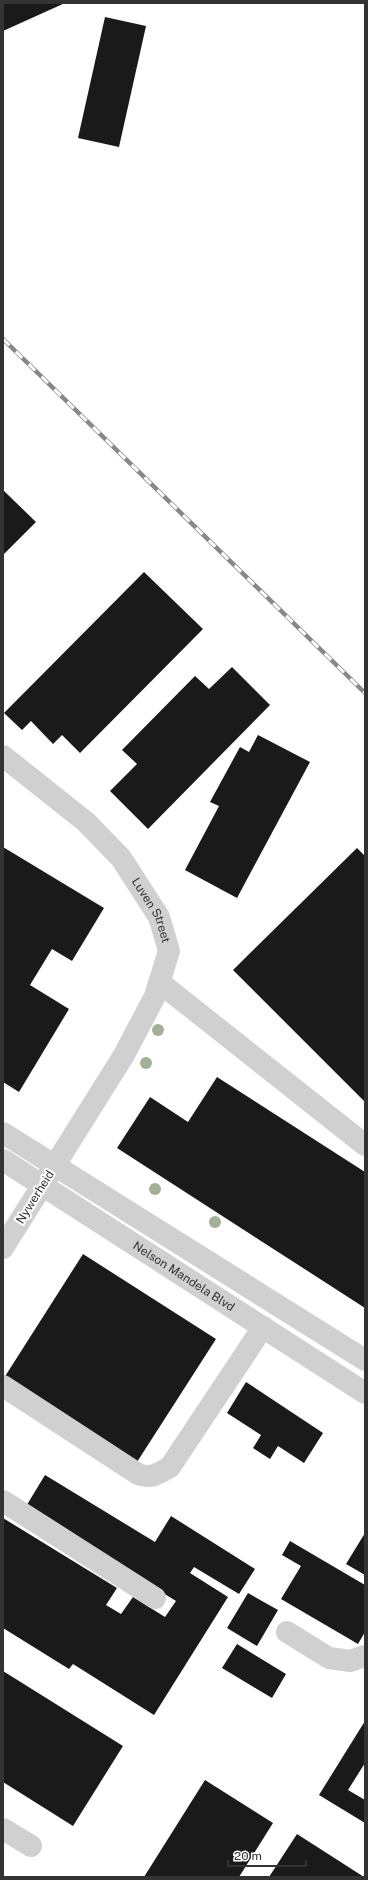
<svg xmlns="http://www.w3.org/2000/svg" width="368" height="1880" font-family="'Public Sans',sans-serif">
	<style>
		.building { fill: #1a1a1a }
		.lines { fill: none; stroke-linecap: round; stroke-linejoin: round }
		.minor { stroke: #d0d0d0; stroke-width: 22 }
		.rail-casing { stroke: #888; stroke-width: 4.5 }
		.rail { stroke: #fff; stroke-width: 3; stroke-dasharray: 9; stroke-linecap: butt }
		.tree { fill: #a2b095 }
		.labels { text-anchor: middle; stroke-width: 4; stroke-linejoin: round; paint-order: stroke }
		.street-label { font-size: 12px; fill: #333; stroke: #fff }
	</style>
	<rect width="100%" height="100%" fill="#fff"/>
	<path class="building" d="M3 3H65L3 31Z
		M105 17 146 26 119 147 78 138Z
		M3 490 36 522 3 555Z
		M144 572 203 629 80 753 62 735 53 744 31 721 22 730 4 713Z
		M232 667 270 705 148 829 110 791 137 764 122 750 195 676 209 689Z
		M258 735 310 762 237 898 185 870 219 806 210 802 240 747 249 752Z
		M3 847 104 908 72 961 52 949 30 985 69 1009 19 1092 3 1082Z
		M357 848 365 856V1102L233 970Z
		M217 1077 365 1172V1308L117 1148 150 1097 188 1122Z
		M83 1254 216 1339 137 1462 4 1378Z
		M246 1382 323 1433 304 1463 278 1446 270 1459 253 1448 261 1435 227 1413Z
		M45 1475 155 1542 171 1516 255 1569 239 1594 194 1567 190 1573 228 1597 154 1715 73 1664 69 1669 3 1628V1518L117 1588 106 1605 121 1614 133 1597 165 1617 176 1601 25 1508Z
		M365 1533V1575L346 1564Z
		M290 1541 365 1585V1632L358 1644 281 1599 301 1566 282 1555Z
		M248 1593 278 1610 257 1646 227 1628Z
		M237 1644 286 1674 272 1698 222 1668Z
		M3 1671 123 1746 73 1826 3 1782Z
		M365 1721V1763L348 1790 365 1800V1823L319 1795Z
		M205 1780 273 1823 239 1877H144Z
		M297 1834 364 1877H269Z"/>
	<g class="lines">
		<g class="minor">
			<path id="s1" d="M3 756 86 822 121 858 159 917 169 951 155 996 124 1055 3 1248"/>
			<path d="M159 982 365 1145"/>
			<path d="M3 1133 365 1360"/>
			<path id="s2" d="M3 1160 365 1393"/>
			<path d="M3 1386 138 1474C151 1479 158 1474 170 1467L263 1327"/>
			<path d="M3 1501 155 1598"/>
			<path d="M287 1632 329 1658 350 1661 365 1656"/>
			<path d="M3 1829 31 1846"/>
		</g>
		<defs>
			<path id="rail" d="M3 339 365 693"/>
		</defs>
		<use href="#rail" class="rail-casing"/>
		<use href="#rail" class="rail"/>
	</g>
	<g class="tree">
		<circle cx="158" cy="1030" r="6"/>
		<circle cx="146" cy="1063" r="6"/>
		<circle cx="155" cy="1189" r="6"/>
		<circle cx="215" cy="1222" r="6"/>
	</g>
	<g class="labels">
		<g class="street-label">
			<text dy="4" stroke="none"><textPath href="#s1" startOffset="217">Luven Street</textPath></text>
			<text transform="translate(35 1197) rotate(-58)" y="4">Nywerheid</text>
			<text dy="4" stroke="none"><textPath href="#s2" startOffset="215">Nelson Mandela Blvd</textPath></text>
		</g>
	</g>
	<rect width="368" height="1880" fill="none" stroke="#333333" stroke-width="8"/>
	<path d="M228 1860v6h78v-6" fill="none" stroke="#333333" stroke-width="2"/>
	<text x="234" y="1860" font-size="12" fill="#333333" stroke="#ffffff" stroke-width="3" paint-order="stroke">20 m</text>
</svg>
